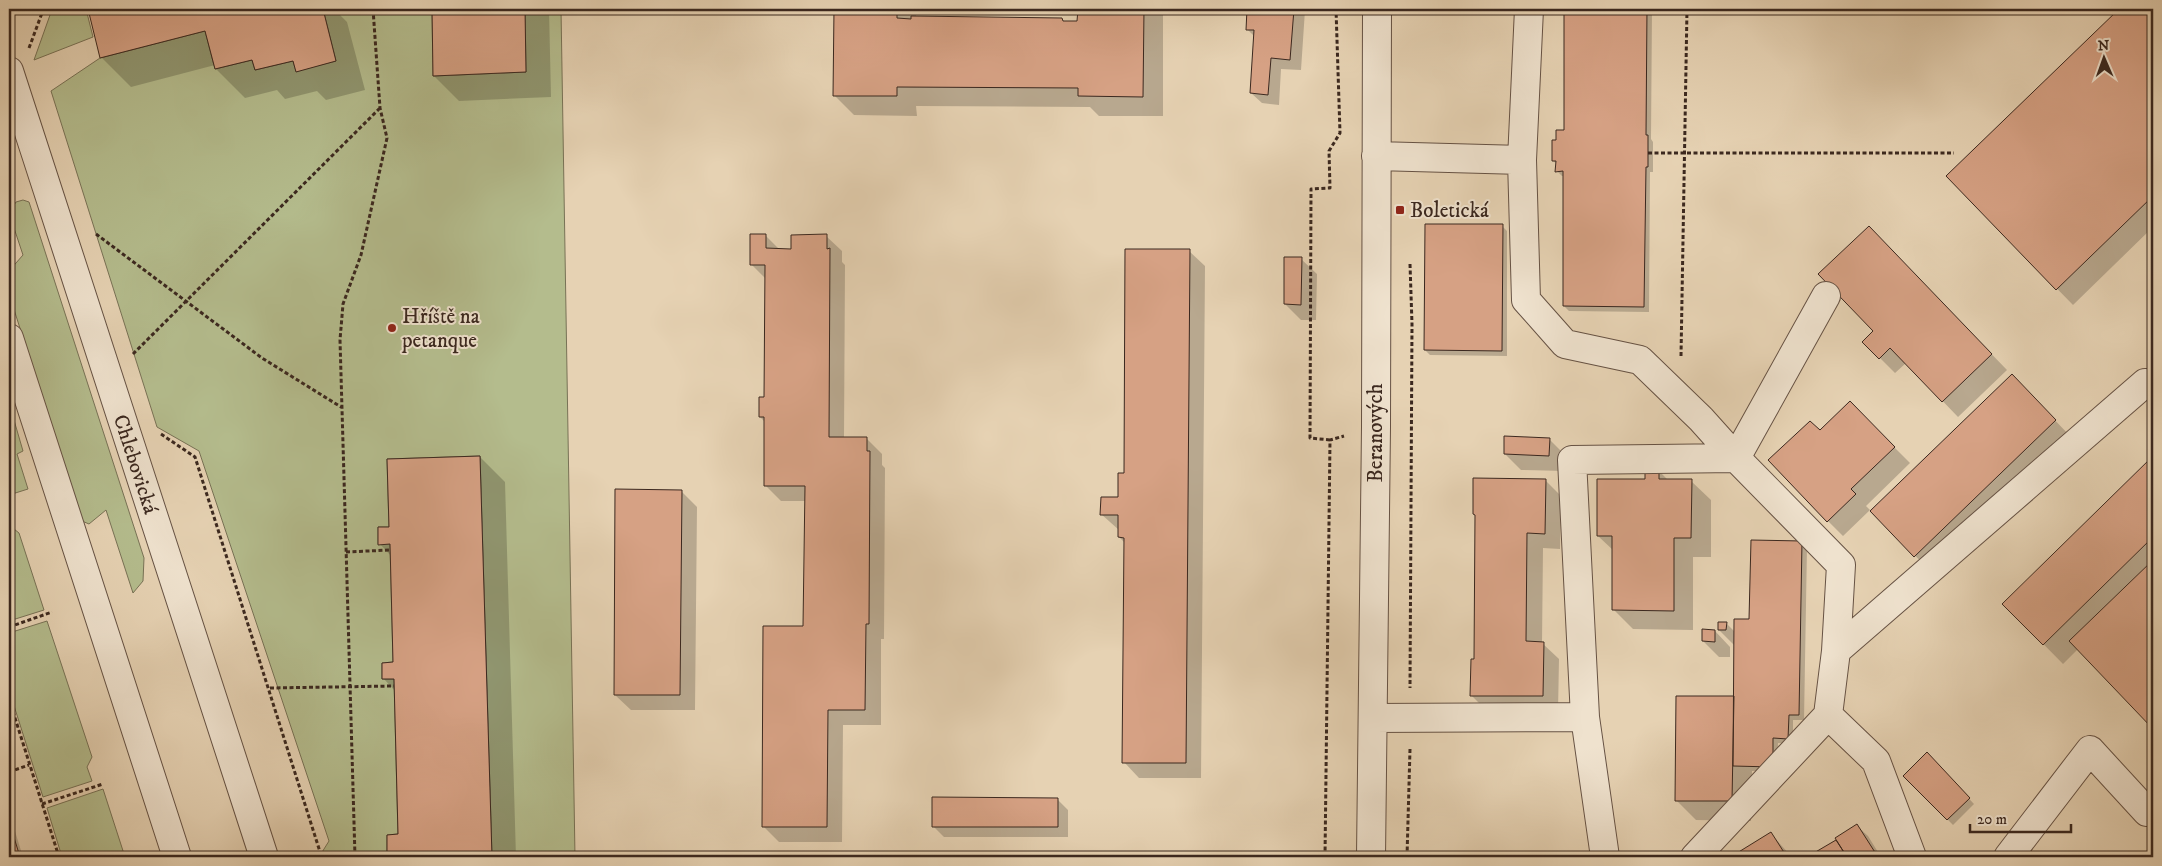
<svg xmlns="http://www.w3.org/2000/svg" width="2162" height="866" font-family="'IM FELL DW Pica',serif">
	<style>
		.green { fill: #b4bc8d; stroke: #787256 }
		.shadow { fill: #0003 }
		.building { fill: #d6a184; stroke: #3b281f }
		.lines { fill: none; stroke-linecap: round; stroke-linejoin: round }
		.minor-casing { stroke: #665244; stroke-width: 30 }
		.path { stroke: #3b281f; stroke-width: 3; stroke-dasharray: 4 2.5; stroke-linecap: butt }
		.minor { stroke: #efe2ce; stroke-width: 28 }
		.poi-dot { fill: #8f2418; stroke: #efe2ce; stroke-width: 2 }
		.labels { text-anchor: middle; stroke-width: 4; stroke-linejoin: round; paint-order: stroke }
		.poi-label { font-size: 21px; fill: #3b281f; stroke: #efe2ce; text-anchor: start }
		.street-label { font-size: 21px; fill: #3b281f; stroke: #efe2ce }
	</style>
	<rect width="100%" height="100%" fill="#e6d2b3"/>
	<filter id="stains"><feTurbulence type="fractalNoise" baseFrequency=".004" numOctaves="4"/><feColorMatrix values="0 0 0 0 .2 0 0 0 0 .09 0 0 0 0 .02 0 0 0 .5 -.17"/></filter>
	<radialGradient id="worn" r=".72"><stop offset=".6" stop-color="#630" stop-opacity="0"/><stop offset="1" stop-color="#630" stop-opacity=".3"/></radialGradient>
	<path class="green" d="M48 9H86L93 37 34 60 50 15Z
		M323 9H432L433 76 526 72 525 9H561L575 857H492L480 456 387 459 389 527H378V544H390L393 662 382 663V679H394L398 834 387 835V852H398L399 857H319L329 841 199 451 157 427 51 91 100 58 205 31 215 69 252 60 255 70 293 61 296 71 336 61Z
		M23 200 29 202 144 558 143 581 133 593 106 510 89 524 82 521 9 294V271L23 255 9 213 16 202Z
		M9 403 23 451 17 454 28 489 9 495Z
		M9 525 19 533 44 610 9 621Z
		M47 621 92 757 87 767 92 781 43 797 9 690V633Z
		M103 789 125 857H62L47 808Z"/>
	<path class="shadow" d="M89 9H334L347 22 365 90 326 100 317 91 285 99 277 90 245 98 216 69 215 65 131 87 101 57Z
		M433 9H549L551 97 459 101 434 76Z
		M835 9H916V17L1062 19 1065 22H1079V9H1163V116H1099L1090 107 916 106 917 116 854 115 834 95Z
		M1249 9 1305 10 1301 70 1281 69 1279 105 1262 103 1251 93 1255 37 1247 29Z
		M1566 9H1652L1651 139 1653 142V172H1650L1649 312 1569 311 1564 306 1565 176H1562L1557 171V164L1553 161 1557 141 1565 131Z
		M2120 9H2153V227L2073 305 1947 176Z
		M1502 226 1507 231V356L1430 355 1425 350Z
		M766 236 780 250H792L826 236 842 251V262L845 265 844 438H866L882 454V465L885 468 884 639H881V725H843L842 842H779L763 826 805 628 806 501H781L765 485V422L760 417 766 398V279L751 264Z
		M1884 243 2007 370 1958 417 1906 363 1895 373 1864 342 1875 331Z
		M1189 251 1205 266 1201 778H1139L1124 762 1125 543 1119 537V530L1101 514 1119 498Z
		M1301 259 1317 274 1316 320H1301L1285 304Z
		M2028 392 2071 437 1931 572 1872 511Z
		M1850 403 1910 463 1866 506 1870 510 1843 536 1828 521 1820 432Z
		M1549 439 1565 455V471L1521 470 1505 454Z
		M480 457 505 482 516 857H394L388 852 399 836 395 691 384 679 394 663 391 556 380 544 390 528Z
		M2153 458V727L2078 649 2063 664 2004 604Z
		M1658 470 1669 481H1691L1711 500V557H1693V630L1633 629 1613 609 1614 551 1598 536 1646 481Z
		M1545 480 1561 496 1560 549 1543 548 1542 643 1559 659 1558 711H1487L1471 695 1475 661Z
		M681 491 697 507 695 710H631L615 695Z
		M1801 542 1807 547 1804 720H1793V744L1778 743 1777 771H1752L1751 821 1696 820 1677 801 1735 697V646L1719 630 1726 623 1736 633 1750 621Z
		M1715 631 1730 647V657H1719L1703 641Z
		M1927 754 1974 804 1953 825 1905 776Z
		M1057 799 1068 810V837H944L933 826Z
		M9 812 23 857H9Z
		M1857 826 1868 836 1881 857H1809Z
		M1771 834 1792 857H1741L1739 854Z"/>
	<path class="building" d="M88 9H323L336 61 296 72 293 61 255 70 252 60 215 69 205 31 100 58Z
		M432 9H525L526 72 433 76Z
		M834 9H897V18L911 19V16L1062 18 1063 21H1077L1078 9H1144L1143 97 1078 96V88L897 87V96H833Z
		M1247 9H1294L1290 60 1271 58 1268 95 1250 93 1254 30H1246Z
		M1564 9H1647L1646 135H1648V167H1646L1644 307 1563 306V171L1555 172 1556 161H1552V140H1556V130H1564Z
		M2119 9H2153V196L2056 290 1946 176Z
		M1425 224H1503L1502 351 1424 350Z
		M1869 226 1992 354 1942 402 1890 348 1879 359 1862 342 1873 331 1818 274Z
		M750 234H766V248L791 249V235L827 234V249L830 248 829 437H867V451H870L869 624H866L865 710H828L827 827H762L763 626H803L805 486H764V417H759V397H764L765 265H750Z
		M1125 249H1190L1186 763H1122L1124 538 1118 537V515H1100L1101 497H1118V473H1124Z
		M1284 257H1302L1301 305 1284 304Z
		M2012 374 2056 420 1914 557 1870 511Z
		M1850 401 1895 447 1851 489 1856 494 1827 522 1768 460 1810 421 1820 430Z
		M1504 436 1550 438 1549 456 1504 454Z
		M480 456 492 857H399L398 852H387V835L398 834 394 679H382V663L393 662 390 544 378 545V527H389L387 459Z
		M2153 456V537L2043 645 2002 604Z
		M1645 469H1659V479H1692L1691 538H1674V611L1612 610V536H1597V479H1645Z
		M1473 478 1546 479 1545 534 1527 533 1526 641 1544 642 1543 696H1470L1471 659H1474L1475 515 1473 514Z
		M615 489 682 490 680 695H614Z
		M1751 540 1802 541 1799 715H1789L1788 739 1773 738V767L1733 766 1734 619H1749Z
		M2153 560V729L2069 641Z
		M1718 622H1727L1726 630H1718Z
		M1702 629 1715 630V642L1702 641Z
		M1676 696H1734L1732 801H1675Z
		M1927 752 1970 798 1947 820 1903 776Z
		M932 797 1058 798V827H932Z
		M9 821 20 857H9Z
		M1857 824 1878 857H1847L1835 838Z
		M1771 832 1787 857H1739L1737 853Z
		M1836 840 1847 857H1807Z"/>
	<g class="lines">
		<defs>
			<path id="minor" d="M9 71 264 857
				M1376 156 1522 160 1526 300 1565 344 1640 360 1701 419 1736 458 1826 296
				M1522 160 1529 9
				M9 338 177 857
				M1836 651 2145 383
				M1585 717 1605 857
				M1373 718 1585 717 1572 460 1736 458 1841 565 1836 651 1828 715
				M1371 857 1376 427 1377 9
				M1695 857 1828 715 1876 761 1912 857
				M2008 857 2090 750 2147 812 2153 807"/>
		</defs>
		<use href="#minor" class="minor-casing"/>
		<path class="path" d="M29 48 42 13 41 9
			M1648 153H1954
			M96 234 262 358 341 407
			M1410 264 1412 324 1410 688
			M133 354 380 108
			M1681 356 1687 9
			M161 434 195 457 321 855 315 857
			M1330 440 1310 438 1311 189 1330 188 1329 151 1340 133 1336 9
			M346 552 390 550
			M9 627 52 612
			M270 688 394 686
			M9 699 59 857
			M9 772 29 765
			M42 804 103 784
			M321 855 332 857
			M41 857 57 851
			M355 857 340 340 343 304 361 255 387 138 380 108 373 9
			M1325 857 1330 440 1344 436
			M1407 857 1410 749"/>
		<use href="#minor" class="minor"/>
	</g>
	<g class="poi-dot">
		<rect x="1395" y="205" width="10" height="10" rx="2.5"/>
		<circle cx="392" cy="328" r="5"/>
	</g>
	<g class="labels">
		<g class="poi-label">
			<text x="1410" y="217">Boletická</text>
			<text x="402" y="323">Hříště na<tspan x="402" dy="24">petanque</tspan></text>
		</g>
		<g class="street-label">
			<text transform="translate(1375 433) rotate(-90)" y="7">Beranových</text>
			<text transform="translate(136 464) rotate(72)" y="7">Chlebovická</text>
		</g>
	</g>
	<rect width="2162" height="866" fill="none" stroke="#e6d2b3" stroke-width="30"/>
	<rect x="10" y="10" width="2142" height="846" fill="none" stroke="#3b281f" stroke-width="2.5"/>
	<rect x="15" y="15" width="2132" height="836" fill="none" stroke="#3b281f"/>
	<g transform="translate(2104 58) rotate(358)" stroke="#efe2ce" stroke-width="4" paint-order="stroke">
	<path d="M0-4L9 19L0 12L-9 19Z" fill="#3b281f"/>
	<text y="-8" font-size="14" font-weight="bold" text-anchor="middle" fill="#3b281f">N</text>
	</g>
	<path d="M1970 824v8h101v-8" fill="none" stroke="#3b281f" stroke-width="2.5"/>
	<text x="1977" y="824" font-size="15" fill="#3b281f" stroke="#efe2ce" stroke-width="4" paint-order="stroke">20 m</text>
	<rect width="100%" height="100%" filter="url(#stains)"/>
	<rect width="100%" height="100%" fill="url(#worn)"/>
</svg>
